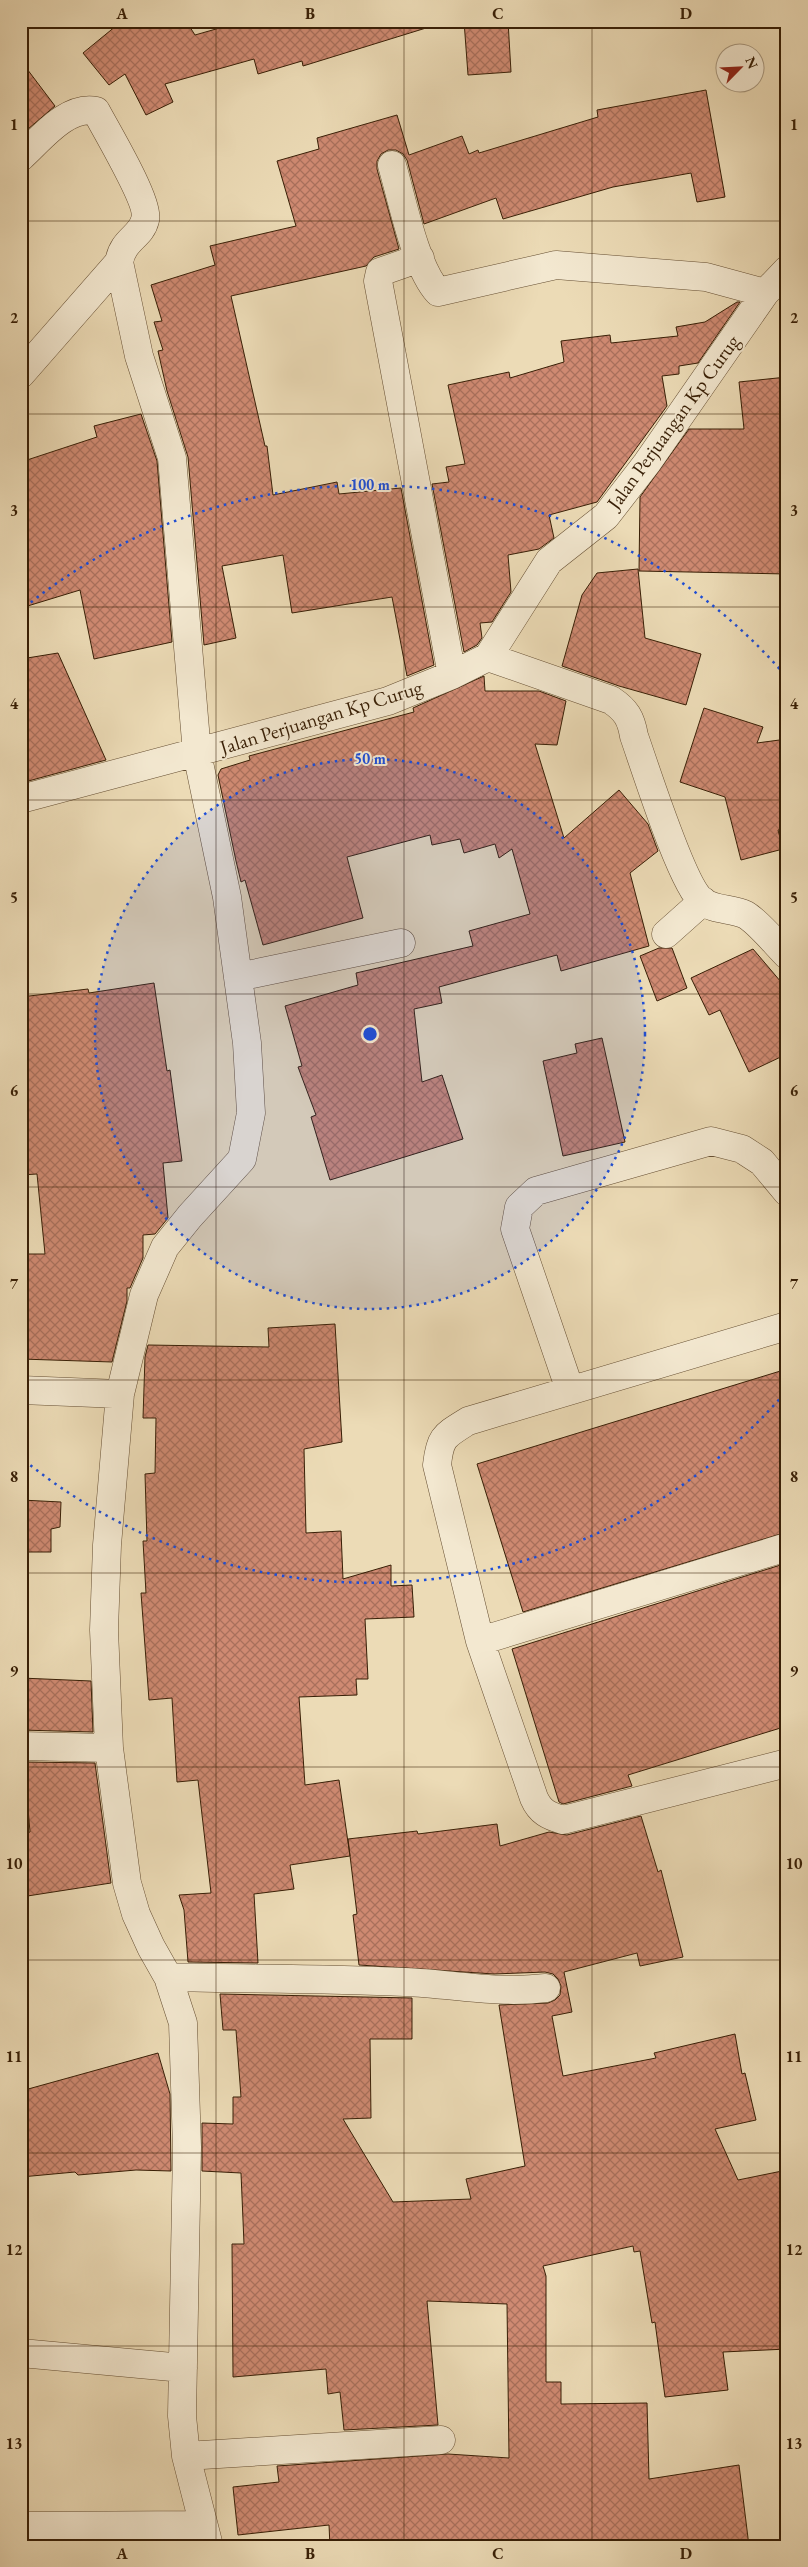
<svg xmlns="http://www.w3.org/2000/svg" width="808" height="2567" font-family="'EB Garamond',serif">
	<style>
		.building { fill: url(#building-cross-hatch); stroke: #381f06 }
		.lines { fill: none; stroke-linecap: round; stroke-linejoin: round }
		.street-casing { stroke: #654e32; stroke-width: 29 }
		.street { stroke: #f3e8d0; stroke-width: 28 }
		.grid { fill: none; stroke: #381f06; stroke-width: 1; stroke-opacity: 0.55 }
		.ring { fill: none; stroke: #1d4ed8; stroke-width: 2.5; stroke-dasharray: 2.5 5 }
		.labels { text-anchor: middle; stroke-width: 4; stroke-linejoin: round; paint-order: stroke }
		.street-label { font-size: 20px; fill: #381f06; stroke: #f3e8d0 }
		.centre { fill: #1d4ed8; stroke: #f3e8d0; stroke-width: 2.5 }
		.ring-label { font-size: 15px; text-anchor: middle; font-weight: bold; fill: #1d4ed8; stroke: #f3e8d0; stroke-width: 4; stroke-linejoin: round; paint-order: stroke }
		.neatline { fill: none; stroke: #381f06; stroke-width: 2 }
		.grid-label { font-size: 16px; text-anchor: middle; font-weight: bold; fill: #381f06 }
	</style>
	<defs>
		<pattern id="building-cross-hatch" width="8" height="8" patternUnits="userSpaceOnUse" patternTransform="scale(1.25)"><rect width="8" height="8" fill="#cf8a72"/><path d="M0 0l8 8M0 8l8-8" fill="none" stroke="#a9705c"/></pattern>
	</defs>
	<rect width="100%" height="100%" fill="#ecdbb6"/>
	<filter id="stains"><feTurbulence type="fractalNoise" baseFrequency=".004" numOctaves="4"/><feColorMatrix values="0 0 0 0 .2 0 0 0 0 .09 0 0 0 0 .02 0 0 0 .5 -.17"/></filter>
	<radialGradient id="worn" r=".72"><stop offset=".6" stop-color="#630" stop-opacity="0"/><stop offset="1" stop-color="#630" stop-opacity=".3"/></radialGradient>
	<path class="building" d="M122 21H186L195 35 244 21H425L426 28 303 66 302 61 258 74 254 59 165 84 173 102 146 115 125 74 109 85 83 53Z
		M464 21H508L511 72 468 75Z
		M21 61 55 106 21 135Z
		M706 90 725 197 697 202 691 173 613 187 503 219 496 198 424 224 407 160 403 154 396 150H388L381 154 377 161V169L399 249 374 257 366 266 231 296 265 446H267L273 495 337 482 339 494 401 488 434 665 407 676 392 597 292 613 283 555 222 566 236 638 204 645 188 457 167 391 158 351 163 350 154 322 162 321 151 285 215 265 210 246 296 226 277 161 319 149 317 138 397 115 409 155 462 136 469 154 478 150 479 153 598 117 597 110Z
		M737 302H740L698 363 679 366V374L662 376 667 406 597 502 549 515 554 538 539 549 508 555 511 592 492 622 480 623 482 638 477 645 464 652 432 484 449 482 446 467 465 464 448 385 509 372 510 378 564 362 561 341 610 335 611 343 678 336 676 327 705 322Z
		M787 377V574L639 571 640 497 689 429H744L739 382Z
		M141 414 157 461 172 642 94 659 80 590 21 608V462L97 437 94 426Z
		M638 569 645 638 701 654 686 705 619 686 562 666 582 595 597 573Z
		M58 653 106 760 21 783V659Z
		M484 676 485 691H539L566 701 557 745 535 744 564 838 619 790 648 824 658 851 630 873 649 946 561 971 557 955 439 987 442 1003 414 1009 422 1082 442 1075 463 1139 330 1180 311 1117 316 1115 298 1067 302 1066 285 1006 358 985 356 973 473 946 469 931 530 914 512 849 499 858 495 844 464 853 460 839 432 845 430 835 347 857 363 918 263 945 245 880 241 882 236 861 218 775 221 769 250 760 249 756 414 712 413 708Z
		M704 708 763 727 757 743 787 739V828L778 830 783 849 741 860 725 797 680 782Z
		M659 948H672L687 988 657 1001 640 956Z
		M753 949 787 989V1054L749 1072 720 1010 709 1015 691 978Z
		M154 983 167 1071 170 1070 182 1161 163 1163 168 1218 155 1234 143 1235V1258L130 1288H127V1301L112 1362 21 1359 22 1254H45L37 1174 21 1175V997L88 989 89 993Z
		M602 1038 625 1142 563 1156 543 1061 577 1053 575 1044Z
		M335 1324 342 1442 304 1449 306 1533 341 1531 343 1579 391 1565V1586L412 1585 414 1617 365 1619 368 1679H356L357 1695 299 1697 305 1785 339 1780 350 1856 290 1865 294 1889 254 1894 258 1963 188 1962 184 1910 179 1895 211 1893 198 1780 177 1782 172 1698 149 1700 141 1593H146L143 1541H147L145 1474 155 1473 156 1418H143L145 1357 148 1345 269 1347 268 1328Z
		M787 1369V1532L523 1612 477 1464Z
		M21 1500 61 1502 60 1527 51 1529V1552H21Z
		M787 1563V1726L628 1775 632 1786 563 1804 559 1802 512 1649Z
		M21 1678 91 1681 93 1732 21 1730Z
		M24 1762 95 1763 111 1883 21 1897V1834L30 1832Z
		M641 1816 658 1872 661 1870 683 1957 640 1966 637 1953 564 1972 572 2012 552 2016 563 2076 656 2058 654 2053 735 2034 742 2074 745 2073 756 2120 715 2129 738 2180 787 2170V2349L723 2352 728 2390 665 2397 655 2322 652 2323 640 2251 634 2252 633 2246 543 2266 546 2276V2382H561V2404L647 2403 649 2479 739 2465 749 2546H330L329 2525 238 2535 233 2487 279 2482 277 2466 448 2454 509 2458 507 2304 427 2301 438 2425 344 2430 340 2392 328 2394 326 2369 233 2377 232 2244H244L241 2173 202 2171V2123L233 2124V2097H241L236 2030H223L220 1994 412 1998V2039H370L371 2118 343 2119 393 2202 471 2199 466 2179 525 2166 499 2005 548 2003 555 2000 560 1995 561 1986 558 1979 553 1974 545 1972 494 1974 359 1965 353 1915 357 1914 348 1839 417 1831 418 1834 497 1824 500 1846 549 1832 567 1835Z
		M158 2053 170 2094 171 2171 136 2170 78 2175 75 2172 21 2177V2091Z"/>
	<g class="lines">
		<defs>
			<path id="street" d="M21 157C41 139 67 105 96 111 106 130 150 203 145 220 141 237 123 239 119 262L139 356 172 458 197 753 227 897 247 1043 251 1113 242 1159 190 1216 165 1247 144 1295 120 1394 107 1545 104 1630 109 1748 127 1883 136 1914 151 1947 168 1977 183 2023 187 2147 182 2416 186 2456 209 2546
				M392 165C402 199 415 267 438 292L556 265 706 277 765 293
				M420 258 380 272 378 281 452 675
				M21 374 119 262
				M488 657 611 700C626 710 631 718 634 736 645 767 682 885 702 901 715 911 732 908 746 915 758 922 776 944 787 955
				M21 799 388 701 452 675 488 657 549 561 606 516 647 463 765 293 787 270
				M666 934 703 901
				M238 977 401 943
				M787 1326 468 1421C444 1436 440 1437 437 1465L480 1641 787 1547
				M21 1390 120 1394
				M570 1390 515 1229 519 1207 536 1191 711 1141 742 1149 762 1162 787 1192
				M480 1641 534 1798C540 1812 549 1816 563 1820L787 1763
				M21 1746 109 1748
				M168 1977C247 1979 326 1978 405 1982 454 1984 497 1994 546 1988
				M21 2353 183 2368
				M186 2456 441 2440
				M21 2526 203 2525"/>
		</defs>
		<use href="#street" class="street-casing"/>
		<use href="#street" class="street"/>
	</g>
	<path class="grid" d="M216 21V2546M404 21V2546M592 21V2546M21 221H787M21 414H787M21 607H787M21 800H787M21 994H787M21 1187H787M21 1380H787M21 1573H787M21 1767H787M21 1960H787M21 2153H787M21 2346H787"/>
	<circle cx="370" cy="1034" r="275" fill="#1d4ed8" fill-opacity=".12"/>
	<g class="ring">
		<circle cx="370" cy="1034" r="275"/>
		<path d="M784 1394A549 549 0 0 1 25 1461M25 607A549 549 0 0 1 784 674"/>
	</g>
	<g class="labels">
		<g class="street-label">
			<text transform="translate(673 422) rotate(-54)" y="7">Jalan Perjuangan Kp Curug</text>
			<text transform="translate(321 717) rotate(-17)" y="7">Jalan Perjuangan Kp Curug</text>
		</g>
	</g>
	<circle cx="370" cy="1034" r="8" class="centre"/>
	<g class="ring-label">
		<text x="370" y="490">100 m</text>
		<text x="370" y="764">50 m</text>
	</g>
	<rect width="808" height="2567" fill="none" stroke="#ecdbb6" stroke-width="55"/>
	<g transform="translate(740 68) rotate(66)"><circle r="24" fill="#f3e8d0" stroke="#a8987f"/>
	<path d="M0-4L9 19L0 12L-9 19Z" fill="#8f2418"/>
	<text y="-8" font-size="14" font-weight="bold" text-anchor="middle" fill="#381f06">N</text>
	</g>
	<rect x="28" y="28" width="752" height="2512" class="neatline"/>
	<g class="grid-label">
		<text x="122" y="19">A</text>
		<text x="310" y="19">B</text>
		<text x="498" y="19">C</text>
		<text x="686" y="19">D</text>
		<text x="14" y="130">1</text>
		<text x="794" y="130">1</text>
		<text x="14" y="323">2</text>
		<text x="794" y="323">2</text>
		<text x="14" y="516">3</text>
		<text x="794" y="516">3</text>
		<text x="14" y="709">4</text>
		<text x="794" y="709">4</text>
		<text x="14" y="903">5</text>
		<text x="794" y="903">5</text>
		<text x="14" y="1096">6</text>
		<text x="794" y="1096">6</text>
		<text x="14" y="1289">7</text>
		<text x="794" y="1289">7</text>
		<text x="14" y="1482">8</text>
		<text x="794" y="1482">8</text>
		<text x="14" y="1676">9</text>
		<text x="794" y="1676">9</text>
		<text x="14" y="1869">10</text>
		<text x="794" y="1869">10</text>
		<text x="14" y="2062">11</text>
		<text x="794" y="2062">11</text>
		<text x="14" y="2255">12</text>
		<text x="794" y="2255">12</text>
		<text x="14" y="2449">13</text>
		<text x="794" y="2449">13</text>
		<text x="122" y="2559">A</text>
		<text x="310" y="2559">B</text>
		<text x="498" y="2559">C</text>
		<text x="686" y="2559">D</text>
	</g>
	<rect width="100%" height="100%" filter="url(#stains)"/>
	<rect width="100%" height="100%" fill="url(#worn)"/>
</svg>
